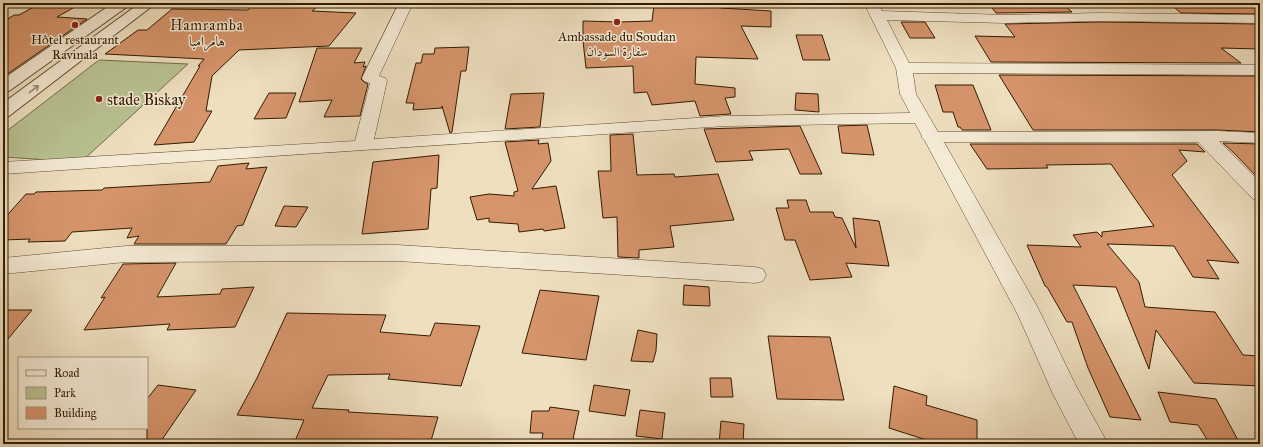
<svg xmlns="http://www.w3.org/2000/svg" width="1263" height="447" font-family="'IM FELL Great Primer',Amiri,serif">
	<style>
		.green { fill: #b9c292; stroke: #766e49 }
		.building { fill: #d6946b; stroke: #331b00 }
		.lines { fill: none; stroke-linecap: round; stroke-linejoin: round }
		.minor-casing { stroke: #624c30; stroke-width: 1 }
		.tertiary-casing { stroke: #624c30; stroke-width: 2 }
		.minor { fill: #f4ead5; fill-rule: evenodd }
		.tertiary { fill: #f4ead5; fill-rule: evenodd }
		.oneway { stroke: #9d8d75 }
		.poi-dot { fill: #8f2418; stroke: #f4ead5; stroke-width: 1.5 }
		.labels { text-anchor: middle; stroke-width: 3; stroke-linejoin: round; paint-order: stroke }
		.far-poi-label { font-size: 13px; fill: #331b00; stroke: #f4ead5 }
		.far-neighbourhood-label { font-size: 14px; letter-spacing: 1px; fill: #331b00; stroke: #f4ead5 }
		.poi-label { font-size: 16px; fill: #331b00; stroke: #f4ead5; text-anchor: start }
	</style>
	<rect width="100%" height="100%" fill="#eedfbf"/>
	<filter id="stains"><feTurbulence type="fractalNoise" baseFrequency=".005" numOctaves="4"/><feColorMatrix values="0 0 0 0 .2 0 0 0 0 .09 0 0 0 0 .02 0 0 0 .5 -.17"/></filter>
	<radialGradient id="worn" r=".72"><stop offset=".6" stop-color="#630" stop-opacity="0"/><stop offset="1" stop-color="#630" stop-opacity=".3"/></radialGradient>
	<path class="green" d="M99 60 188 64 81 162 3 157V134Z"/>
	<path class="building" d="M41 3H82L57 17 87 19 3 77V22L14 15H19Z
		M284 3H317L314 6H318L312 11 356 13 329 46 239 50 212 76 206 111H212L194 142 154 145 200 66H198L204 59 105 54 138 30H147L172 9 248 10 254 4H283Z
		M700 3H720L721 8 771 11V27L741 26 758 59 696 57 695 84 735 88V97L725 98 731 114 700 116 695 101 652 105 647 92 634 93 633 66 586 68 583 41V21L620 22 652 21 654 5 701 7Z
		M1005 3H1062L1072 12 996 13 990 5H1007Z
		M1169 3H1260V14L1181 13Z
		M901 22H925L935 38H910Z
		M1100 22 1260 24V49L1221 48 1241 63 991 62 975 36 1015 37 1005 24Z
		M796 35H822L830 60H803Z
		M469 47 466 71H461L452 132 450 133 442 106V108L413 110 414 103H406L416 63H421L423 54H434L435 48Z
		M317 48H362L354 63 365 62 363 67 366 66 361 79 364 82 368 84 360 116 324 117 332 100 299 102Z
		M999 75 1257 76 1260 78V132L1218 130H1033Z
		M935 85H973L991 130H962L960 127H958L953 112H943Z
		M269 93H296L286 118 254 119Z
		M544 93 540 127 505 129 511 94Z
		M796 93 818 94 819 112 795 110Z
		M867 125 874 155 842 153 838 126Z
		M800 126 822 174H800L789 149 749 151 753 160 716 162 704 129Z
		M633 134 637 175 674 174 675 177 718 174 734 220 670 226 674 247 639 250V258L618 257 617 217 603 218 598 171H611L610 135Z
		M539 140 538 144 548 143 551 161 532 189 556 186 565 228 544 231 543 229 519 232 518 224 489 222V218L477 220 470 197 489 194 514 196V192L518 191 505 142Z
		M1223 143 1260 144V180L1234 153Z
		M970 144H1197L1205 152 1179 150 1187 161 1172 175 1239 263 1207 260 1219 279 1193 277 1174 246 1107 244 1139 282 1145 307 1215 312 1243 355 1260 356V386L1194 383 1156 330 1149 369 1116 287 1073 285 1141 420 1110 417 1088 368 1072 322H1067L1047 287 1045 286 1027 245 1081 247 1073 235 1097 232 1102 237V232L1154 226 1111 164 1046 165 1048 168 987 169Z
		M439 155 437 188 431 189 428 229 362 234 373 162Z
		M249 163 246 169 267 167 243 225 237 226 226 244H134L139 236 127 238 132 228 72 232 65 241 28 242 30 239 3 240V220L26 194H34L36 192 102 190 104 188 210 182 218 166Z
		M787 200H806L810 212H833L835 217 842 218 856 248 853 218 879 221 889 266 846 263 852 277 810 280 795 240H785L776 208H789Z
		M284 206 308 207 296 227 275 226Z
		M176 263 157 297 220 294 222 289 254 287 235 327 167 330 170 324 84 330 105 297 101 298 123 264Z
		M684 285 709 287 710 306 683 305Z
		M540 290 599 296 586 360 522 353Z
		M3 310H32L3 345Z
		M287 313 386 315 380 332 430 336 435 323 480 326 461 386 388 379 390 374 328 375 312 408 349 410 348 412 438 417 430 444H345L295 441 304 420 237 415 257 378Z
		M638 330 657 334 656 351 653 362 631 361Z
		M768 336 830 337 844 400 777 399Z
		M710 378H731L733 397H711Z
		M158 385 196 390 159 444H147V399Z
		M594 385 630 390 625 416 589 411Z
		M894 386 927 396 926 405 977 420V444H939L889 428Z
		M1158 392 1216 399 1240 444H1210L1198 425 1170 422Z
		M550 407 579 411 572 444H541L543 433H530L532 411H549Z
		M640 410 665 413 662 439 636 436Z
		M721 421 744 424 743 444H719Z"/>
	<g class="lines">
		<defs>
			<path id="minor" d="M399 3H413L379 76 385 78 387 81 374 139 726 116 910 113 900 94 896 68 864 3H878L882 11 1005 15 1100 13 1260 15V23L1100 21 1005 23 887 20 909 63 1260 65V75L913 73 916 94 938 132 1218 131 1260 133V143L1219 141 1260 182V201L1253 199 1198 142H944L1038 308 1076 386 1108 444H1079L1053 394 1018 315 925 141 921 137 922 136 915 123 726 126 3 174V162L355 141 370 83 364 81 362 78Z
				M397 245 755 267 763 269 766 275 763 281 755 283 397 261 126 262 3 274V258L126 246Z"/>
			<path id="tertiary" d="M113 3H130L128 6 9 91 3 92V79Z
				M140 3H156L9 116 3 117V103Z"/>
		</defs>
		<use href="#minor" class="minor-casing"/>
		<use href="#tertiary" class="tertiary-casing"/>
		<use href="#minor" class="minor"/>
		<use href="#tertiary" class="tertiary"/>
	</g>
	<defs><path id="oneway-shaft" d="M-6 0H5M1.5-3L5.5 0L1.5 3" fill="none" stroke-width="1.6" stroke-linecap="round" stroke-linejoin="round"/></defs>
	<use class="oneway" href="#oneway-shaft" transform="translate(34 89) rotate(-37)"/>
	<g class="poi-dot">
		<circle cx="617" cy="22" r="4"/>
		<circle cx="75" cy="25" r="4"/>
		<circle cx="99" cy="99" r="4"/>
	</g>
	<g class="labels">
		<g class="far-poi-label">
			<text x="617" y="41">Ambassade du Soudan<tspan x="617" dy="15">سفارة السودان</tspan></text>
			<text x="75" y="44">Hôtel restaurant<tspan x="75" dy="15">Ravinala</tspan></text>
		</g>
		<g class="far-neighbourhood-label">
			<text x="207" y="30">Hamramba<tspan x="207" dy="16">هامرامبا</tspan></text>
		</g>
		<g class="poi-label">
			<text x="107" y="105">stade Biskay</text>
		</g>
	</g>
	<rect width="1263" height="447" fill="none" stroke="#eedfbf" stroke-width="16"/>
	<rect x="4" y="4" width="1255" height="439" fill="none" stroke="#331b00" stroke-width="2"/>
	<rect x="8" y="8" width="1247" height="431" fill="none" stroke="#331b00"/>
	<rect x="18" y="357" width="130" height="72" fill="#f4ead5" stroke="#a79780"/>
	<rect x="26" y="370" width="20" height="6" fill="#f4ead5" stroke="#a79780"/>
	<text x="54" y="377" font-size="12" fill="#331b00">Road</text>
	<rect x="26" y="387" width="20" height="12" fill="#b9c292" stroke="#a79780"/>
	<text x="54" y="397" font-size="12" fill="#331b00">Park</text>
	<rect x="26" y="407" width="20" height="12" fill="#d6946b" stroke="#a79780"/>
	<text x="54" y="417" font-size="12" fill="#331b00">Building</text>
	<rect width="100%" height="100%" filter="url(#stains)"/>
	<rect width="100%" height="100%" fill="url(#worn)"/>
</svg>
